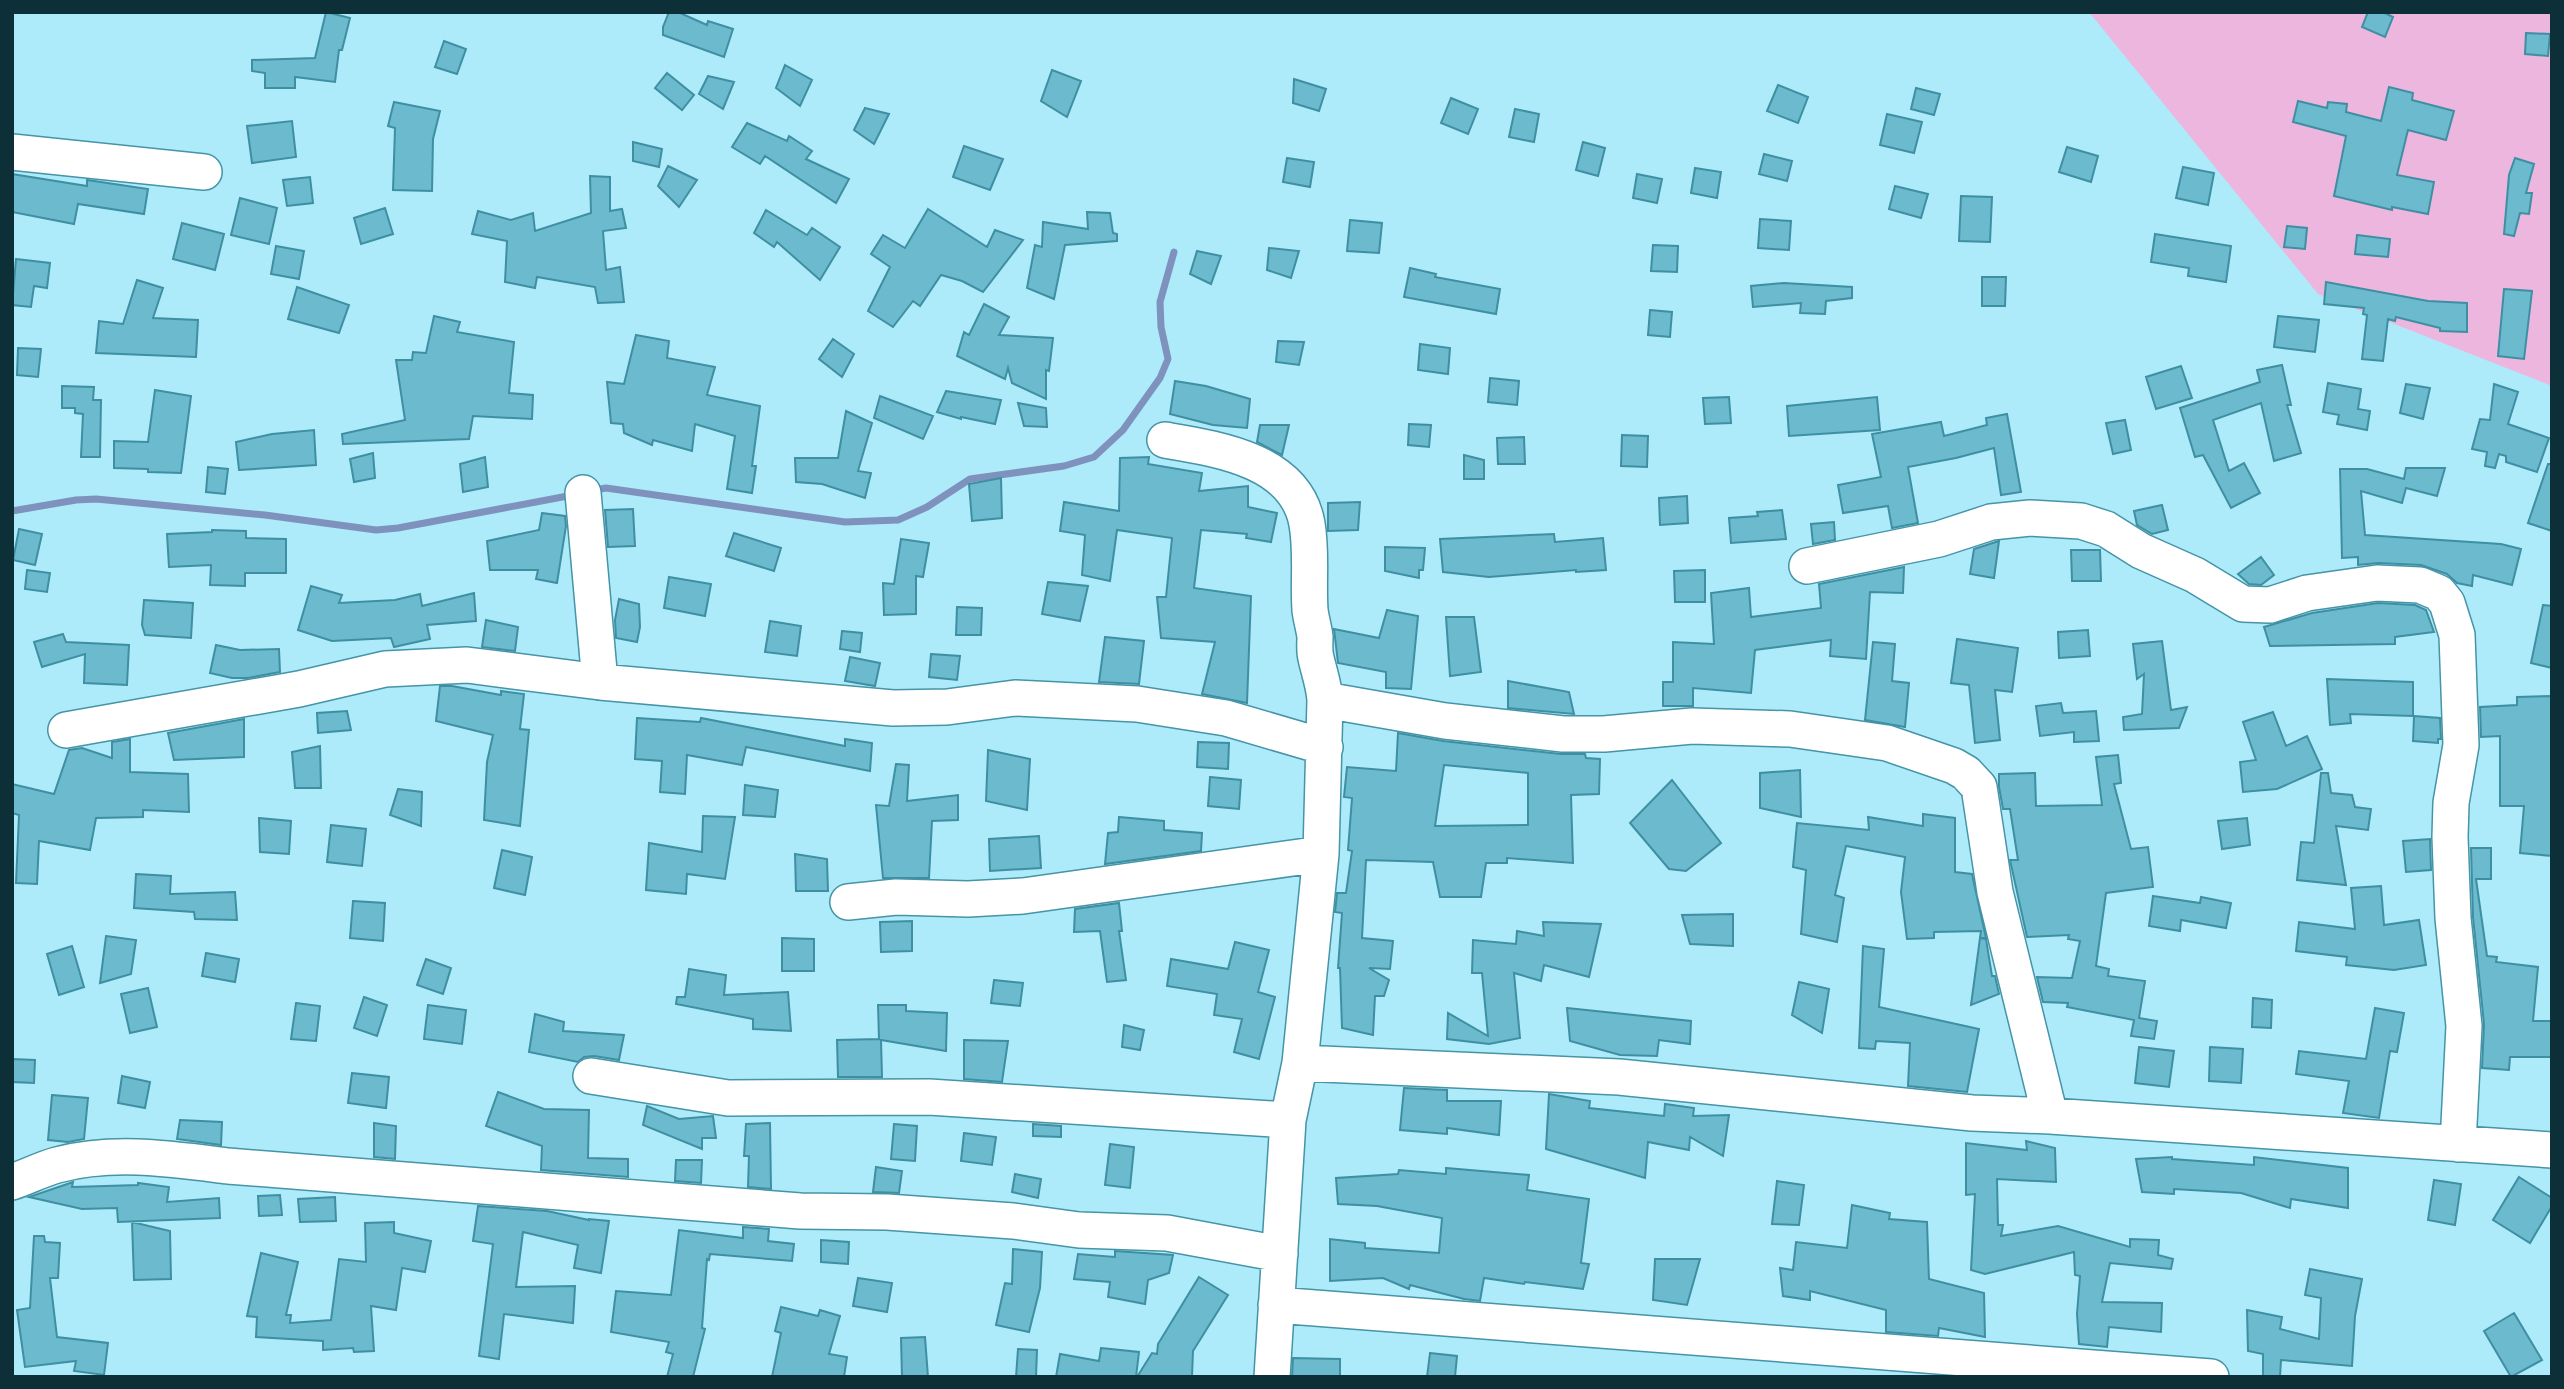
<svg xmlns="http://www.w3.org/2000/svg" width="2564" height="1389" font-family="Lato,sans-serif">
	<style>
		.green { fill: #edb6df }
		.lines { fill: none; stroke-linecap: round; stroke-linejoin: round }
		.stream { stroke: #7f92bd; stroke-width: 7 }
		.building { fill: #6bbacd; stroke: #3f8fa2; stroke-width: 2; fill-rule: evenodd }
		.minor-casing { stroke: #4594a7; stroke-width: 38 }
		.minor { stroke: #fff; stroke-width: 35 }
	</style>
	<rect width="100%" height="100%" fill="#adebfb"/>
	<path class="green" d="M2089 12H2552V386L2318 294Z"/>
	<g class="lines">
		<path class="stream" d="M591 491 606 488 845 522 898 520 927 507 970 479 1064 466 1094 457 1123 430 1160 378 1168 359 1161 327 1160 302 1174 252
			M12 511 76 500 96 499 265 515 376 530 398 528 573 495"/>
	</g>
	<path class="building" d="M326 12 350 18 342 50H339L335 82 295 77V88H265V73L252 71V60L315 58Z
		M669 12H678L707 25 708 21 733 29 724 57 663 35V27Z
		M2368 12H2383L2393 17 2385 37 2362 27Z
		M2526 33 2550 34 2548 56 2525 54Z
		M444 41 466 49 457 74 435 67Z
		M785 65 812 80 800 106 776 88Z
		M1052 70 1081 81 1067 117 1041 101Z
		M667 73 694 95 682 110 655 88Z
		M708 76 734 82 723 109 699 94Z
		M1294 79 1326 89 1319 111 1293 103Z
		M1778 85 1808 97 1798 123 1767 111Z
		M2389 87 2413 93 2412 100 2454 111 2446 140 2408 130 2397 175 2434 182 2428 214 2392 207V210L2334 196 2346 136 2293 122 2298 101 2327 108 2328 102 2347 104 2346 112 2381 121Z
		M1916 88 1940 94 1934 115 1911 109Z
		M1451 98 1478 109 1468 134 1441 123Z
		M394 102 440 111 433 139 432 191 393 190 395 128 388 126Z
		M865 108 889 114 874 144 854 130Z
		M1515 109 1539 114 1534 142 1509 137Z
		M1887 114 1922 122 1914 153 1880 145Z
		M292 121 296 157 252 163 247 126Z
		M747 123 787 141 789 136 812 151 806 159 849 179 836 203 765 156 760 164 732 147Z
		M633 142 662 149 659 167 633 161Z
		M1583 142 1605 148 1598 176 1576 170Z
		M964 146 1003 159 990 190 953 177Z
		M2067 147 2098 156 2091 182 2059 172Z
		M1764 154 1792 161 1787 181 1759 174Z
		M1287 158 1314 162 1310 187 1283 182Z
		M2515 158 2534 164 2526 193H2532L2529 214 2520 213 2514 236 2504 234 2509 175Z
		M668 166 697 180 679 207 658 186Z
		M2183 167 2214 173 2208 205 2176 198Z
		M1695 168 1721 172 1717 198 1691 193Z
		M12 174 87 186V180L148 189 144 214 78 204 74 224 12 212Z
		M1637 174 1662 179 1657 203 1633 198Z
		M590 176 610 177V211L622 209 626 228 603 231 606 270 620 267 624 302 598 303 595 287 537 277 535 288 505 282 507 241 472 234 478 211 511 220 533 213 535 231 591 213Z
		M310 177 313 203 287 206 283 180Z
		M1895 186 1928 194 1921 218 1889 209Z
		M1961 196 1992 197 1990 242 1959 241Z
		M240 198 277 208 269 244 231 235Z
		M385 208 393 234 361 244 354 218Z
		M928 209 987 247 995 230 1023 240 983 292 962 281 941 275 920 306 913 301 893 327 868 311 890 267 871 254 883 235 905 248Z
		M766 210 807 235 812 228 840 247 820 280 777 242 774 247 754 233Z
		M1087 212 1110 213 1113 233 1117 234V241L1065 245 1054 299 1027 288 1035 245 1042 247 1043 222 1088 229Z
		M1760 219 1791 221 1789 250 1758 248Z
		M1350 220 1382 223 1379 253 1347 251Z
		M182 223 224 234 215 270 173 259Z
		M2287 226 2307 228 2305 249 2284 247Z
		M2155 234 2231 246 2226 282 2188 276 2189 268 2151 262Z
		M2357 235 2390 239 2388 257 2355 254Z
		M1653 245 1678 246 1677 272 1651 271Z
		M276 246 304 251 299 279 271 274Z
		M1269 248 1299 251 1291 278 1267 270Z
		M1197 251 1221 256 1211 284 1190 274Z
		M16 259 50 263 47 288 34 286 31 307 12 305Z
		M1410 268 1436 274 1435 277 1500 289 1496 314 1404 297Z
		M1982 277H2006L2005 306H1982Z
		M137 280 163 288 153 318 198 320 196 357 96 353 99 321 123 324Z
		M2326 282 2428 301 2467 303V332L2440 331V328L2396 317 2395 321 2388 319 2383 361 2362 359 2367 315 2363 314 2364 308 2324 304Z
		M1784 283 1852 287V298L1826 301 1825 314 1800 313 1801 303 1753 307 1751 286Z
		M297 287 349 305 339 333 288 319Z
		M2504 289 2532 291 2524 359 2498 356Z
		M984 304 1009 317 999 335 1053 338 1049 371 1046 370V399L1012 383 1008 368 1005 379 957 356 964 332 969 335Z
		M1650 310 1672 312 1670 337 1648 335Z
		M434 316 460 322 457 332 514 342 509 393 533 395 532 419 473 416 469 439 343 444 342 434 405 420 396 360H412L413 352 426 353Z
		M2278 316 2319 320 2315 352 2274 347Z
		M636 335 669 341 667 358 715 367 707 395 760 406 752 466H756L752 493 727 489 735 436 695 424 692 451 653 440 652 445 624 433 623 424 611 423 607 382 624 384Z
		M833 339 854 354 842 377 819 359Z
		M1278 341 1304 342 1299 365 1276 362Z
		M1420 344 1450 348 1448 374 1418 370Z
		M18 348 41 349 38 377 17 375Z
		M2282 365 2291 405H2287L2301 453 2274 461 2261 403 2213 420 2229 471 2244 463 2260 493 2231 508 2203 455 2195 457 2180 408 2260 382 2257 370Z
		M2181 366 2192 398 2156 409 2146 377Z
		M1490 378 1519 381 1517 405 1488 402Z
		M1175 381 1206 386 1250 399 1247 428 1213 425 1170 414Z
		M2328 383 2361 389 2358 409 2370 411 2367 430 2337 424 2339 415 2323 412Z
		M2406 384 2430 388 2423 419 2400 413Z
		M2494 384 2518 392 2508 424 2549 438 2537 472 2506 462V456L2499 454 2495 468 2485 466 2487 452 2472 449 2480 419 2490 420Z
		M62 386 94 387 93 400H101L100 457H81L83 414 75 413V408H62Z
		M155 390 191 396 181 473 148 472V469L114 468V441L148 442Z
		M946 391 1001 400 995 424 961 417V419L937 412Z
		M880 396 933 416 923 439 874 418Z
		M1729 397 1731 423 1705 424 1703 398Z
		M1877 397 1880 430 1789 436 1787 406Z
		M1018 403 1046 408 1047 427 1024 426Z
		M846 411 872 423 858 471 871 473 865 498 822 484 796 482 795 458H838Z
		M2007 414 2021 492 2001 495 1994 448 1956 458 1908 467 1918 523 1892 528 1888 506 1843 513 1838 485 1881 477 1872 434 1941 422 1944 436 1987 425 1986 418Z
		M2125 420 2131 450 2113 454 2106 423Z
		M1409 424 1431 425 1429 447 1408 445Z
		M1260 425H1289L1282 455 1257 442Z
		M314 430 316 465 239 470 236 442 272 434Z
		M1622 435 1648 436 1647 467 1621 466Z
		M1524 437 1525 464H1498L1497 438Z
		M373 453 375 478 354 482 350 459Z
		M1464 455 1484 460V479H1464Z
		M485 457 488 487 463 492 460 464Z
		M1149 457 1148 464 1202 473 1199 491 1248 486V507L1277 513 1271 542 1246 538 1247 534 1201 530 1194 588 1251 596 1247 703 1202 694 1215 642 1161 638 1157 597H1166L1172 538 1117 530 1110 581 1082 575 1085 535 1060 531 1064 502 1119 511 1120 458Z
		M2548 464H2552V531L2528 523Z
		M208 467 228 469 225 494 206 492Z
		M2406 468H2445L2437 496 2406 488 2402 503 2361 491 2365 535 2501 544 2521 549 2512 585 2473 575 2472 586 2457 583 2447 574 2421 565 2378 563 2358 565V557L2342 558 2340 469H2367L2404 479Z
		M1001 478 1002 518 972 521 969 484Z
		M1687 496 1688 523 1660 525 1659 498Z
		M1360 502 1358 530 1328 531V503Z
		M2162 505 2168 530 2152 534 2137 525 2134 511Z
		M633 509 635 546 608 547 605 510Z
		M1782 510 1786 539 1731 543 1729 518 1758 516 1757 512Z
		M542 513 565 516 566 526 557 583 536 579 538 570H490L487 541 539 530Z
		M1834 522 1835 540 1813 544 1811 524Z
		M19 529 42 534 35 565 13 560Z
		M212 530 246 531V538L286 539V573H245V586L210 585 211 565 169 567 167 534 212 532Z
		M734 533 781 548 774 571 726 556Z
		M1554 534 1555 542 1603 538 1606 570 1576 572V570L1489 577 1443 572 1440 539Z
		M901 539 929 543 923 577 916 576V614L884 615 883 583 894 584Z
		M1999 541 1994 578 1970 574 1974 549Z
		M1385 547 1425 548 1423 570H1419V578L1385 571Z
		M2071 550H2100L2101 581H2072Z
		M2261 557 2274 575 2261 585 2249 584 2238 574Z
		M1904 567 1903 593 1870 592 1866 659 1830 656 1831 640 1755 650 1751 693 1693 688V706H1663V682H1673V642L1714 644 1711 593 1749 588 1751 617 1821 608 1819 584Z
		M27 570 50 573 47 592 25 589Z
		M1705 570V602H1675L1674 571Z
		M669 577 711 584 705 616 664 608Z
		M1048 582 1088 586 1080 621 1042 614Z
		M311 586 342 595 339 603 395 600 420 594 422 606 474 593 476 621 427 625 430 639 394 647 391 638 332 641 298 630Z
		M619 599 639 604 640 627 637 642 616 638 615 620Z
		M144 600 193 603 191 638 145 635 142 625Z
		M2378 603 2415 605 2426 610 2434 632 2395 637V644L2270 646 2264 627 2312 613Z
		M2543 605 2552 606V668L2531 663Z
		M957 607 982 608 981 635H956Z
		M1387 610 1418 616 1411 689 1386 688V672L1338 663 1334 629 1379 638Z
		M1446 617H1474L1481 672 1450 676Z
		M486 620 518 627 515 651 482 647Z
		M770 621 801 626 797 656 765 652Z
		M2088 630 2090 656 2059 658 2058 632Z
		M842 631 862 633 860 652 840 649Z
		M63 634 66 642 129 645 127 685 84 683 85 654 42 667 34 642Z
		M1105 637 1144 641 1139 684 1099 682Z
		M1957 639 2018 648 2012 692 1995 690 2000 740 1975 743 1969 685 1951 683Z
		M2162 641 2171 710 2187 707 2179 728 2124 730 2123 717 2142 714 2144 674 2137 679 2133 644Z
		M1873 642 1895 644 1892 681 1909 683 1905 727 1865 720Z
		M216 645 240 650 279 649 280 672 248 678H232L210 673Z
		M931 654 960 656 957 680 929 677Z
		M850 657 880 663 875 686 845 681Z
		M2327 679 2413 682V716L2350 714 2351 723 2330 725Z
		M1508 681 1569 692 1574 714 1508 708Z
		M440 686H452L501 695V691L524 694 520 729 529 730 520 826 484 820 487 762 493 735 436 721Z
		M2552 696V856L2520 853 2524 806H2500V736L2481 737 2480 707 2517 705V697Z
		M2061 703 2063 713 2096 711 2099 741 2074 742V732L2040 736 2036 706Z
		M347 711 351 730 318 733 317 713Z
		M2273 712 2286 746 2307 736 2322 769 2277 789 2243 792 2240 762 2256 760 2243 722Z
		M2414 716 2440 718 2441 739H2438V743L2413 741Z
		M637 718 700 722 701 718 845 746V739L872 743 870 771 746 747 742 765 687 755 685 794 660 792 662 761 635 759Z
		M244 719V757L174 760 168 733Z
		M1398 733 1443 741 1561 754H1585L1586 758 1600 759 1599 794 1571 795 1573 863 1507 858V863H1486L1481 897H1440L1433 862 1366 860 1362 938 1393 941 1390 969 1369 968 1389 980 1384 996H1375L1373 1035 1342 1028 1340 968H1338L1342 913 1335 912 1337 893H1346L1352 851 1348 850 1352 798 1344 797 1347 767 1396 771ZM1444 765 1528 773V825L1435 826Z
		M130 739V772L188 774 189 812 143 810V817L96 818 90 850 39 841 37 884 16 883 19 815 12 813V784L54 794 69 750 82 748 112 758V742Z
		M1198 742 1229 743 1228 769 1197 767Z
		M320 746 321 788H295L292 752Z
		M988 750 1030 759 1027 810 986 801Z
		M2118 755 2121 783 2114 784 2131 849 2148 847 2153 887 2106 893 2096 966 2109 969 2108 976 2145 981 2139 1018 2157 1021 2154 1039 2131 1036 2134 1020 2067 1007 2068 1003 2043 1002 2037 977 2072 978 2080 941 2068 939 2069 935 2027 937 2010 860H2018L2010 809H2003L1999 787V774L2035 773 2036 806 2102 805 2096 757Z
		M896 764 909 765 907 801 958 795V820L932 821 929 878H883L876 805 889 806Z
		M1800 770 1801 817 1760 808V773Z
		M2321 773H2328L2331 793 2352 795 2355 807 2371 809 2368 830 2336 826 2346 885 2297 880 2301 842 2314 843Z
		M1210 777 1241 780 1239 809 1208 806Z
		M1672 780 1721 843 1686 871 1669 869 1630 823Z
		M745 785 778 790 775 817 743 815Z
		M398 789 422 792 421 826 390 815Z
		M1923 814 1955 818V872L1972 874 1986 938H1980L1981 931 1934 932V938L1907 939 1901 892 1905 857 1846 846 1835 895 1844 898 1837 942 1801 934 1806 870 1793 867 1797 823 1869 830 1868 817 1923 826Z
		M703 816 735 817 725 879 687 874 686 894 646 890 649 843 702 852Z
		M1119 817 1164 821V830L1202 833 1201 851 1105 864 1108 833 1118 832Z
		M259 818 291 821 289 854 260 852Z
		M2247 818 2250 845 2222 849 2218 821Z
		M331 825 366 829 362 866 327 862Z
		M1039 836 1041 868 990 871 989 839Z
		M2430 839 2431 870 2406 872 2403 841Z
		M2471 848H2491V879H2476L2487 956 2497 957 2496 962 2538 967 2533 1021H2552V1057H2510L2509 1070 2482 1068 2484 1024 2473 917Z
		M502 850 532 857 525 895 494 888Z
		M795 854 827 859 828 891H796Z
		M136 874 171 876 170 894 235 892 237 920 195 919 194 912 134 908Z
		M2381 886 2384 925 2419 920 2426 965 2394 970 2346 965 2347 957 2296 951 2299 922 2355 929 2351 888Z
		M2153 896 2200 903 2201 897 2231 903 2226 928 2181 920 2180 931 2149 926Z
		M353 901 385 903 383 941 350 938Z
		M1119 903 1122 931H1119L1126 980 1107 982 1100 931 1074 932 1075 909Z
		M1733 914V946L1690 944 1682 915Z
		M912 921V951L881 952 880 922Z
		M1543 922 1601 924 1589 977 1544 965 1541 981 1514 973 1520 1038 1489 1044 1447 1039 1448 1013 1488 1036 1482 973H1472L1473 940 1516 944 1517 931 1544 936Z
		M106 936 136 940 131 974 100 983Z
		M782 938 814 939V971H782Z
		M1980 938 1986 939 1992 976H1995L1999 994 1971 1005Z
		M1235 942 1269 950 1258 992 1275 997 1259 1059 1234 1052 1242 1019 1214 1015 1217 994 1167 986 1171 959 1228 969Z
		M72 946 84 987 59 995 47 954Z
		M1863 946 1884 949 1879 1007 1979 1029 1967 1092 1908 1086 1910 1043 1876 1041 1875 1049 1859 1048Z
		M206 953 239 959 235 982 202 976Z
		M426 959 451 968 443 994 417 985Z
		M689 969 726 975 724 995 788 992 791 1031 753 1029V1019L676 1004 677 997H685Z
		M994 980 1023 983 1020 1006 991 1003Z
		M1799 982 1829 989 1822 1033 1792 1015Z
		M148 988 157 1027 130 1033 121 994Z
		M364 997 387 1005 377 1036 354 1028Z
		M2253 998 2272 1000 2271 1028 2252 1027Z
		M296 1003 320 1006 316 1041 291 1039Z
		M428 1005 466 1010 462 1044 424 1039Z
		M878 1005H906V1011L947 1013 946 1051 881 1040 882 1077H838L837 1040 879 1039Z
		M1567 1008 1691 1021 1690 1044 1659 1040 1657 1056 1620 1055 1570 1041Z
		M2375 1008 2404 1013 2397 1052 2390 1051 2379 1118 2343 1113 2349 1081 2296 1074 2299 1051 2366 1059Z
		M535 1014 564 1022 563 1031 624 1035 619 1060 594 1056 584 1057 578 1062 529 1052Z
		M1124 1025 1144 1030 1140 1050 1122 1047Z
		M964 1040 1008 1041 1002 1082 964 1079Z
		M2139 1047 2174 1051 2169 1087 2135 1083Z
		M2210 1047 2243 1049 2241 1083 2209 1081Z
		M12 1059 35 1060 34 1083 12 1082Z
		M352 1073 389 1077 386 1108 348 1103Z
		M122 1076 150 1082 145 1108 118 1103Z
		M1404 1088 1447 1090V1101H1501L1499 1135 1447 1128V1134L1400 1130Z
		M498 1092 544 1109 589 1110 588 1158 628 1159V1177L541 1170 542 1146 486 1126Z
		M1549 1094 1590 1101 1589 1108 1664 1116 1665 1104 1694 1108 1693 1116 1729 1115 1723 1156 1690 1137 1689 1150 1648 1142 1645 1178 1546 1149Z
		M52 1095 88 1098 84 1139 68 1142 48 1140Z
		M647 1106 679 1119 713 1116 716 1138H702V1149L643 1125Z
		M180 1120 222 1122 221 1145 177 1139Z
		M374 1123 396 1126 395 1159 374 1157Z
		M770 1123 771 1189 748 1187 749 1156H744L746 1124Z
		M894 1124 917 1126 915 1161 891 1159Z
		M1033 1124 1061 1126V1137L1033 1136Z
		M964 1133 996 1137 992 1165 961 1161Z
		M2026 1141 2055 1148 2056 1182 1997 1179 1998 1225H2003L2001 1236 2058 1226 2130 1247V1239L2159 1240 2158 1255 2173 1259 2171 1269 2110 1263 2102 1302 2162 1303 2161 1332 2109 1327 2107 1347 2079 1344 2077 1314 2080 1276 2075 1275 2074 1252 1985 1274 1971 1270 1975 1194 1966 1195V1143L2027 1150Z
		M1110 1144 1134 1147 1130 1188 1105 1185Z
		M2172 1157V1159L2254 1165V1157L2348 1168V1208L2291 1199 2290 1208 2241 1193 2174 1189V1194L2142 1192 2136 1159Z
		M676 1160H702L701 1183 675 1181Z
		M876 1167 902 1171 899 1193 873 1192Z
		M1446 1168 1529 1175 1527 1190 1589 1199 1581 1263 1589 1264 1583 1289 1525 1282 1524 1284 1484 1278 1480 1301 1464 1299 1410 1285 1409 1289 1383 1278 1330 1281V1239L1365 1243V1248L1439 1253 1442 1218 1377 1206 1338 1204 1336 1178 1398 1174 1399 1170 1446 1174Z
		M1015 1174 1041 1179 1038 1198 1012 1192Z
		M2519 1177 2552 1198V1206L2530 1243 2493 1220Z
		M2434 1180 2461 1184 2455 1225 2428 1220Z
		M1777 1181 1804 1185 1799 1225 1772 1224Z
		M73 1182 72 1187 138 1185V1183L169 1187 167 1202 219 1198 220 1218 118 1222 117 1208 82 1209 29 1197Z
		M280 1195 282 1215 259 1216 258 1196Z
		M335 1197 336 1221 300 1222 298 1199Z
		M1852 1205 1890 1213 1889 1219 1927 1222 1929 1279 1984 1293 1985 1337 1939 1328 1938 1336 1886 1332V1310L1810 1291V1300L1783 1296 1780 1268 1793 1270 1796 1242 1847 1248Z
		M478 1206 547 1211 589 1220V1219L609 1221 601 1273 574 1268 578 1245 523 1232 516 1287 575 1286 573 1323 504 1314 499 1359 479 1356 493 1244 473 1241Z
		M132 1222 170 1231 171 1279 134 1280Z
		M394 1222V1233L431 1241 425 1272 402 1268 396 1310 371 1306 374 1351 354 1352 353 1348 323 1350V1341L256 1337 257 1317 247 1316 261 1253 298 1262 286 1315H291L290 1323 331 1320 339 1259 366 1262 365 1223Z
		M743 1227 769 1229 768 1241 794 1244 792 1261 710 1254 709 1260 707 1259 702 1328 705 1329 693 1377H667L673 1354 666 1352 669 1342 611 1332 616 1291 671 1295 679 1230 743 1238Z
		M34 1236H44L45 1242 60 1243 58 1278H50L57 1337 108 1343 104 1375 74 1371 76 1361 25 1367 17 1310 30 1308Z
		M821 1240 849 1242 848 1264 821 1262Z
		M1013 1249 1042 1252 1040 1288 1029 1332 996 1325 1005 1283 1012 1284Z
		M1115 1251 1173 1255 1169 1273 1148 1280 1145 1304 1108 1297 1110 1282 1074 1279 1078 1254 1115 1257Z
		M1655 1259H1700L1687 1305 1653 1300Z
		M2310 1269 2362 1279 2355 1316 2352 1366 2281 1360 2280 1377H2263V1354L2248 1351 2247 1310 2282 1317 2280 1329 2319 1339 2321 1298 2305 1295Z
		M1199 1277 1228 1295 1193 1351 1192 1377H1137L1152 1353 1157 1354 1158 1344Z
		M858 1278 892 1283 887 1312 853 1306Z
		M781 1307 818 1316 820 1310 840 1316 829 1354 847 1357 844 1377H772L781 1333 775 1331Z
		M2514 1313 2542 1360 2511 1377 2484 1331Z
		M925 1337 928 1377H902L901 1338Z
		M1101 1348 1139 1352 1136 1377H1056L1060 1354 1099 1361Z
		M1018 1349 1037 1350 1036 1377H1016Z
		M1430 1353 1457 1356 1455 1377H1427Z
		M1293 1358 1340 1359V1377H1292Z"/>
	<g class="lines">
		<defs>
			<path id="minor" d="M12 152 204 172
				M1165 440C1218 449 1296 460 1307 524 1312 553 1308 581 1310 610 1311 619 1314 628 1315 637 1315 644 1314 651 1316 658 1319 672 1324 685 1325 700L1321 854 1300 1063 1288 1120 1272 1377
				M583 493 600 682
				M1807 566 1939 539 1991 522 2030 518 2081 521 2106 529 2141 551 2195 575 2243 604 2270 605 2307 593 2377 583 2420 585 2439 593 2447 603 2457 635 2461 745 2451 803 2450 837 2453 918 2464 1026 2458 1144
				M1325 700 1445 721 1563 734H1604L1692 726 1790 729 1887 743 1954 766 1966 773 1979 787 1995 892 2050 1116
				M66 730 299 689 385 669 467 665 600 682 893 708 947 707 1015 698 1137 704 1226 718 1325 747
				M848 902 896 897 968 899 1023 896 1321 854
				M1300 1063 1619 1077 1972 1113 2050 1116 2552 1150
				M591 1076 728 1098 929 1097 1288 1120
				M12 1182C27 1177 42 1169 57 1165 114 1150 172 1159 228 1166L800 1211 887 1212 1013 1221 1079 1230 1167 1233 1280 1254
				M1276 1305 2211 1377"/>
		</defs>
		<use href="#minor" class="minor-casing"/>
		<use href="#minor" class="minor"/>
	</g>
	<rect width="2564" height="1389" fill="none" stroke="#0d2f37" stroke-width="28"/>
</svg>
